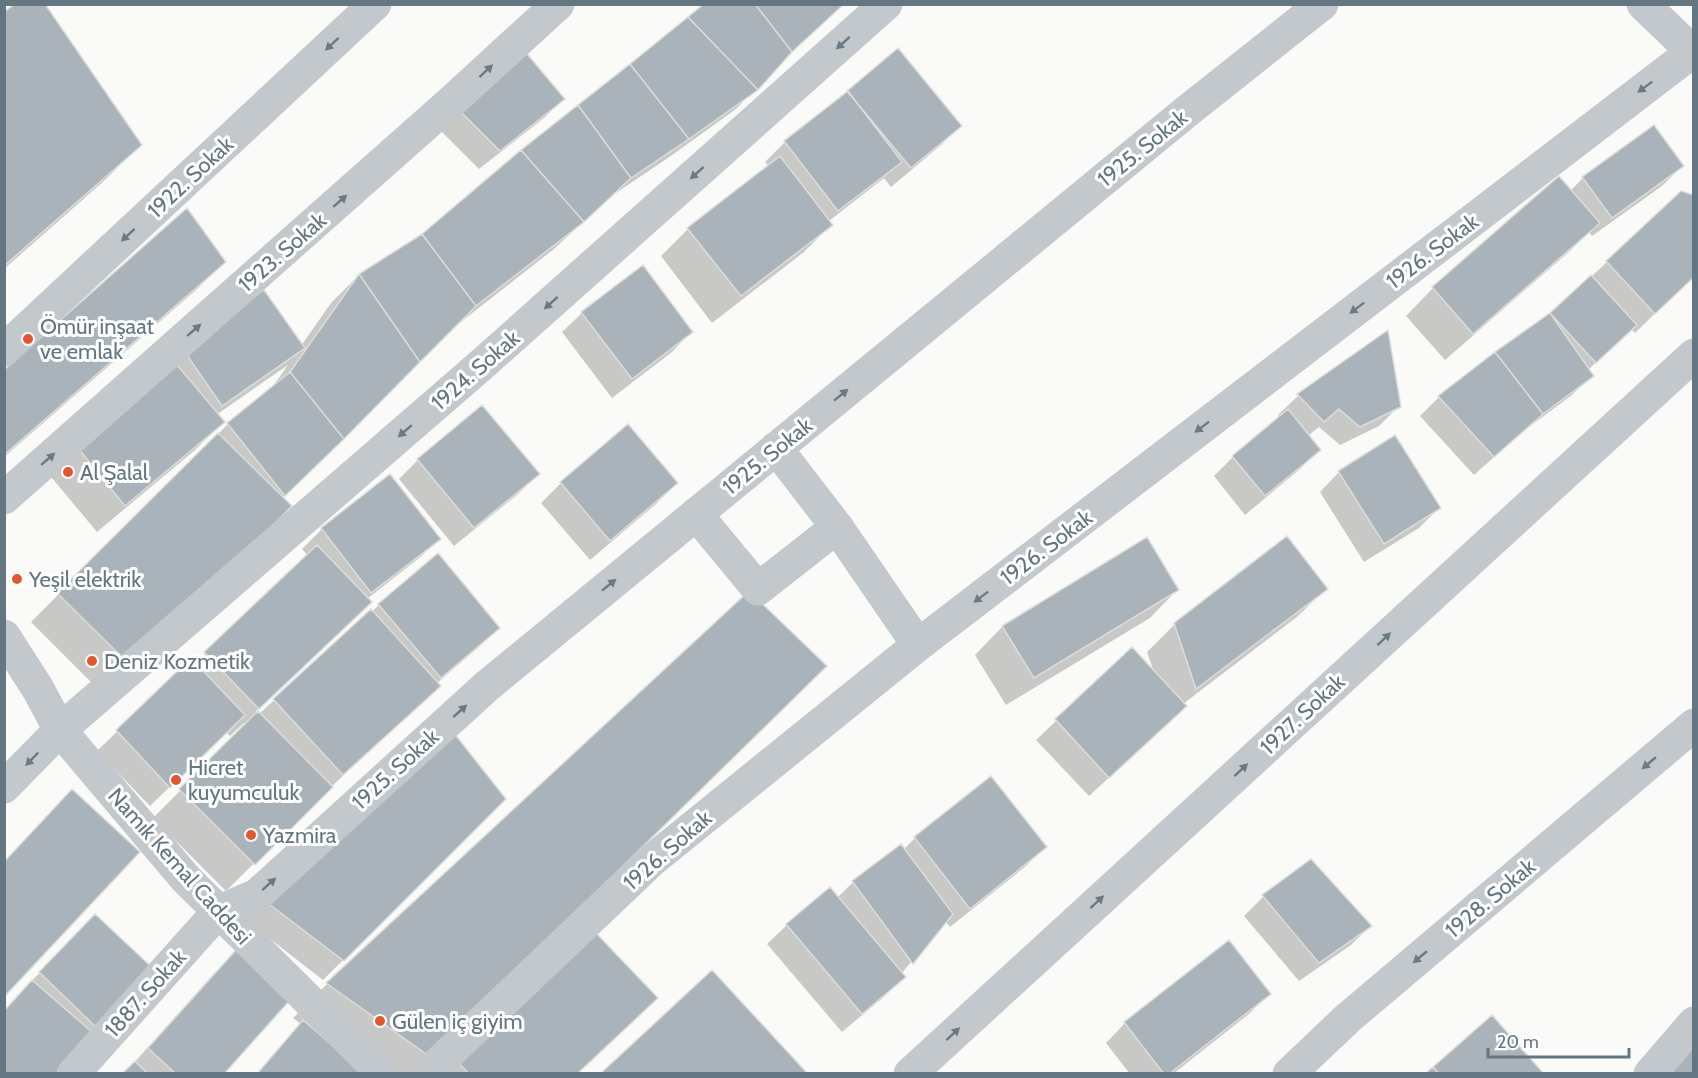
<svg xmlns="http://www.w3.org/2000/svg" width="1698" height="1078" font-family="Cabin,sans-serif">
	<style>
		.shadow { fill: #0003 }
		.building { fill: #aab3b9; stroke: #dcdcda; stroke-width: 1.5 }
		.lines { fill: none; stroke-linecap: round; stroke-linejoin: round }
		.minor { stroke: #c3c8cc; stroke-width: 33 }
		.tertiary { stroke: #c3c8cc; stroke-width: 33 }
		.oneway { fill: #6a7a87 }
		.poi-dot { fill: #e4572e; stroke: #fff; stroke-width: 2 }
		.labels { text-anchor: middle; stroke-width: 6; stroke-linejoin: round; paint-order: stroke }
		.street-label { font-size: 22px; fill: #657683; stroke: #fff }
		.poi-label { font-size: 22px; fill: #657683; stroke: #fff; text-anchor: start }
	</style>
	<rect width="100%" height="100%" fill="#fafaf8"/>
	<path class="shadow" d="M4 14 140 145 105 180 4 269Z
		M898 51 960 126 941 145 891 187 884 178 829 221 831 225 804 252 712 323 661 256 688 229 769 166 765 162 785 142Z
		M784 59 736 109 668 158 610 197 554 249 448 332 282 498 103 694 31 622 228 424 271 389 288 365 216 415 223 422 195 450 97 532 47 472 183 349 301 346 331 303 359 275Z
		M563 99 544 118 479 169 433 123 452 104Z
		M1682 166 1662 186 1592 236 1589 232 1570 251 1445 360 1406 316 1433 288 1570 191 1583 178Z
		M224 262 196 290 4 457V372Z
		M1607 262 1694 275 1635 333 1631 329 1588 370 1592 375 1572 395 1521 433 1474 475 1420 416 1439 397 1496 353 1551 314Z
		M643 267 691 332 672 352 612 398 562 332 582 313Z
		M1387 333 1399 406 1379 426 1340 445 1319 427 1308 436 1319 450 1300 469 1245 515 1214 476 1233 457 1281 417 1278 415 1298 396Z
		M627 426 676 483 657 503 590 560 541 503 561 483Z
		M418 460 538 474 518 494 454 546 399 479Z
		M1339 472 1439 508 1419 528 1364 562 1320 492Z
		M390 476 439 539 419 558 367 599 342 630 256 711 259 714 379 605 498 628 479 647 437 683 439 686 411 713 331 787 226 891 153 818 246 725 244 723 230 736 226 732 150 806 97 751 191 660 194 664 308 556 302 549 322 529Z
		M1146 539 1177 590 1150 618 1006 705 975 655 1002 627Z
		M1326 588 1298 616 1183 704 1166 725 1089 796 1036 740 1132 649 1154 672 1147 652 1175 624Z
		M748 593 791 700 409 1074H256L301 1024 293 1018 327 984Z
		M991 778 1045 847 1026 866 950 927 945 921 901 974 904 977 885 996 842 1032 767 944 787 925 830 889 837 898 853 882 903 850 915 838Z
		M504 799 323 980 239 915Z
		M1311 861 1370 926 1351 945 1299 981 1244 916 1263 897Z
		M76 935 101 1032 4 1074V1010Z
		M236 952 222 1074H124L216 971Z
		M1269 994 1250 1013 1173 1074H1130L1106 1043 1125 1023Z
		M458 1062 577 1074H447Z"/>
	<path class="building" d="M15 4H45L142 145 4 266V12Z
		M704 4H755L792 52 758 90 688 17Z
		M755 4H844L792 52Z
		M688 17 758 90 689 139 630 64Z
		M517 42 565 99 500 151 451 102Z
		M898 48 962 126 911 168 847 91Z
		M630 64 689 139 631 178 578 105Z
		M848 91 902 162 838 211 784 141Z
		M578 105 631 178 584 222 521 150Z
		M1654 125 1684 166 1612 218 1582 177Z
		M521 150 584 222 476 306 422 234Z
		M780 156 833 225 741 296 687 228Z
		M1559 176 1600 223 1473 334 1432 287Z
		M1681 191 1694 195V277L1655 314 1606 261Z
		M187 208 226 262 4 455V370Z
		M422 234 476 306 420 362 359 274Z
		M643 265 693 332 632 379 581 312Z
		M359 274 420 362 344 439 290 372Z
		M1591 275 1637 325 1596 363 1550 313Z
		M264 290 305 348 222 406 182 348Z
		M1550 313 1594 376 1543 414 1495 352Z
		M1388 330 1401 407 1360 427 1339 409 1324 422 1297 394Z
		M1495 352 1543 414 1494 457 1438 396Z
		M173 360 225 422 125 506 74 443Z
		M290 372 344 439 285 496 227 423Z
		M482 405 540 474 474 528 417 459Z
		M1288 409 1321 450 1265 496 1232 456Z
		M628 424 678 483 610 541 560 482Z
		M218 433 292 506 132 667 57 593Z
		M1395 435 1441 508 1384 544 1338 471Z
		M390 474 441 539 371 593 321 528Z
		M1287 536 1328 589 1196 689 1174 623Z
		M1147 537 1179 590 1034 678 1002 626Z
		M317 545 372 602 259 709 204 652Z
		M438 553 500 628 441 678 378 604Z
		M749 591 827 666 429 1056 326 983Z
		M371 609 441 686 343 775 273 699Z
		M1132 647 1187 706 1109 778 1055 719Z
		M191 658 245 715 170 788 116 730Z
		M258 711 333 787 255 865 179 789Z
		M446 723 506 799 344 961 257 895Z
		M991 776 1047 847 970 909 914 837Z
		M72 789 140 852 4 997V862Z
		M901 844 953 914 913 964 852 881Z
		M1311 859 1372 926 1319 963 1262 895Z
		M830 887 906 977 862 1014 786 924Z
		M95 914 159 974 102 1033 39 972Z
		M595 932 658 998 577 1074H469L457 1061Z
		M1229 940 1271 994 1169 1074H1164L1124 1022Z
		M236 950 291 999 224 1074H176L148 1048Z
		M712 970 808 1074H600Z
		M32 980 93 1033 58 1074H4V1011Z
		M1492 1015 1544 1074H1439L1433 1067Z
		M303 1020 365 1074H257Z
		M1694 1023V1074H1654Z
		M135 1061 148 1074H122Z
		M1433 1067 1439 1074H1425Z"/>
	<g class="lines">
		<path class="minor" d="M1643 4 1694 53
			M4 350 375 4
			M776 448 837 527 918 645
			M4 498 451 102 558 4
			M696 514 758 589 837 527
			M4 787 60 730 480 366 886 4
			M73 1074 218 912 257 895 487 686 1186 112 1322 4
			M427 1074 651 861 918 645 1692 52
			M910 1074 1694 355
			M1289 1074 1348 1018 1694 725
			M1650 1074 1694 1023"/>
		<path class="tertiary" d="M4 636 38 689 60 730 186 879 383 1074"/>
	</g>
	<defs><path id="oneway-solid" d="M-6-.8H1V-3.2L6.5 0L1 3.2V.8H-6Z" transform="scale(1.5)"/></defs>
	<g class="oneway">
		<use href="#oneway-solid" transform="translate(843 43) rotate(138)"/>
		<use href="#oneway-solid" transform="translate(332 44) rotate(137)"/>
		<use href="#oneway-solid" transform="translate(486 71) rotate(-43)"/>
		<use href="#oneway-solid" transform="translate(1645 87) rotate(143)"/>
		<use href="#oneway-solid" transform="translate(697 173) rotate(138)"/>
		<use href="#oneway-solid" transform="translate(340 201) rotate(-41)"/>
		<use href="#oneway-solid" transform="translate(128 235) rotate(137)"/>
		<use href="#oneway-solid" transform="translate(551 303) rotate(138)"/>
		<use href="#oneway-solid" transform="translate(1357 308) rotate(143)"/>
		<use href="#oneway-solid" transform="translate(194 330) rotate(-41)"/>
		<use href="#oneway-solid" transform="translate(841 395) rotate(-39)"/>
		<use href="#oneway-solid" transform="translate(1202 427) rotate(143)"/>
		<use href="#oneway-solid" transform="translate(405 431) rotate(139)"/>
		<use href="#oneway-solid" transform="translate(48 459) rotate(-41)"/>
		<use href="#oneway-solid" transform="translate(609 585) rotate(-39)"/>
		<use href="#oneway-solid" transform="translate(981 597) rotate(143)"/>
		<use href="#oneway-solid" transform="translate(1384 639) rotate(-43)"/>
		<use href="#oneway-solid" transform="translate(460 711) rotate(-42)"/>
		<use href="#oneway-solid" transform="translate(32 759) rotate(134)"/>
		<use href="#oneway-solid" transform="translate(1649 763) rotate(140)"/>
		<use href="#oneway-solid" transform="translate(1241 770) rotate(-43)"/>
		<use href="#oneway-solid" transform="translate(269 884) rotate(-42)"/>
		<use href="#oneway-solid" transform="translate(1097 902) rotate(-43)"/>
		<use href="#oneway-solid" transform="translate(1420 957) rotate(140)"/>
		<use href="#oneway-solid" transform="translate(953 1034) rotate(-43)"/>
	</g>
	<g class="poi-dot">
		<circle cx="28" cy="339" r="6"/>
		<circle cx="68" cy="472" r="6"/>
		<circle cx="17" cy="579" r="6"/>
		<circle cx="92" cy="661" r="6"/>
		<circle cx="176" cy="780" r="6"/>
		<circle cx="251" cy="835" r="6"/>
		<circle cx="380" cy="1021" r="6"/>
	</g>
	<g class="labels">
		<g class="street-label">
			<text transform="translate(1142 148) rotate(-39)" y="8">1925. Sokak</text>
			<text transform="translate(190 177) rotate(-43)" y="8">1922. Sokak</text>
			<text transform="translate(1432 251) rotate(-37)" y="8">1926. Sokak</text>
			<text transform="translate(282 252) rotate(-41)" y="8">1923. Sokak</text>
			<text transform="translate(475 370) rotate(-41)" y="8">1924. Sokak</text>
			<text transform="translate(767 456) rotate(-39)" y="8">1925. Sokak</text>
			<text transform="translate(1046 547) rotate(-37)" y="8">1926. Sokak</text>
			<text transform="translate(1302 714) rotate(-43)" y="8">1927. Sokak</text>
			<text transform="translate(395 769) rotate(-42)" y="8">1925. Sokak</text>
			<text transform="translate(667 850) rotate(-41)" y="8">1926. Sokak</text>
			<text transform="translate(180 866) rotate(48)" y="8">Namık Kemal Caddesi</text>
			<text transform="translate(1490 898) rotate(-40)" y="8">1928. Sokak</text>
			<text transform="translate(145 993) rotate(-48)" y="8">1887. Sokak</text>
		</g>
		<g class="poi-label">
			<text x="40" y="334">Ömür inşaat<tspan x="40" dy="25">ve emlak</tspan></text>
			<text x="80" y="480">Al Şalal</text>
			<text x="29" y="587">Yeşil elektrik</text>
			<text x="104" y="669">Deniz Kozmetik</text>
			<text x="188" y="775">Hicret<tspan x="188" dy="25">kuyumculuk</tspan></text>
			<text x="263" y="843">Yazmira</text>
			<text x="392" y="1029">Gülen iç giyim</text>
		</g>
	</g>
	<rect width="1698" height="1078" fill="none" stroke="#657683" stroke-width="12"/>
	<path d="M1488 1048v9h141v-9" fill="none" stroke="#657683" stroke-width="3"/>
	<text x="1497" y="1048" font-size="18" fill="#657683" stroke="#ffffff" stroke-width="4.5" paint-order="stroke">20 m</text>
</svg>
